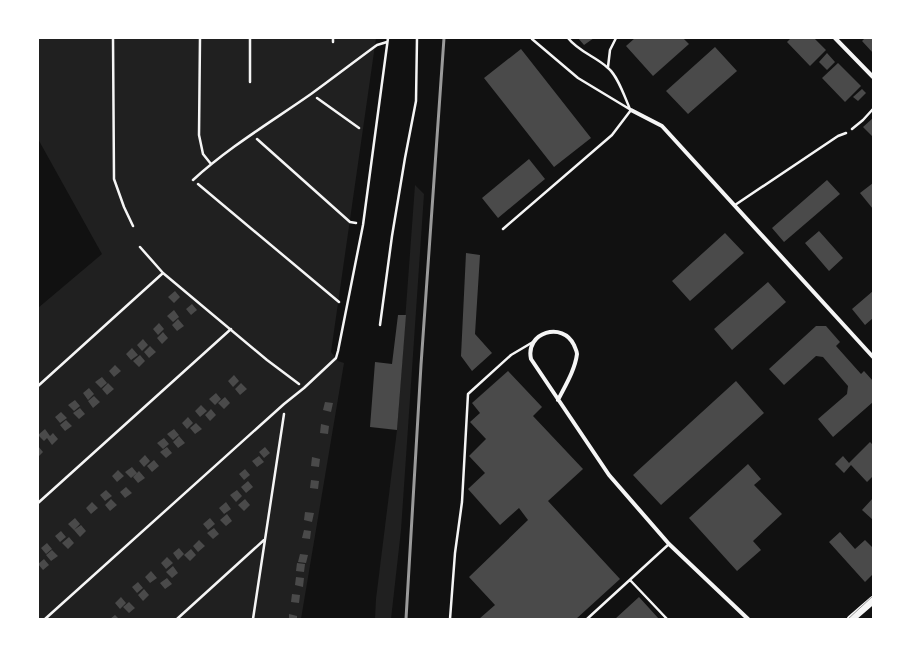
<svg xmlns="http://www.w3.org/2000/svg" width="911" height="657" font-family="'PT Serif',serif">
	<style>
		.green { fill: #202020 }
		.building { fill: #4a4a4a }
		.lines { fill: none; stroke-linecap: round; stroke-linejoin: round }
		.path { stroke: #f5f5f5; stroke-width: 2.5 }
		.service { stroke: #f5f5f5; stroke-width: 2.5 }
		.minor { stroke: #f5f5f5; stroke-width: 4 }
		.secondary { stroke: #f5f5f5; stroke-width: 8 }
		.tram { stroke: #9a9a9a; stroke-width: 1 }
		.rail { stroke: #9a9a9a; stroke-width: 3 }
	</style>
	<rect width="100%" height="100%" fill="#111"/>
	<path class="green" d="M38 38H376L331 352 338 361 344 363 301 619H38V308L102 254 38 139Z
		M415 185 424 194 401 530 391 619H375L376 599 397 430Z"/>
	<path class="building" d="M578 38H594L584 45Z
		M635 38H683L689 44 653 76 626 46Z
		M791 38H814L826 50 810 66 787 42Z
		M865 38H873V53L862 41Z
		M715 47 737 71 688 114 666 91Z
		M521 49 591 138 554 167 484 78Z
		M827 53 835 62 827 70 819 62Z
		M838 63 861 86 845 102 822 78Z
		M862 89 866 93 858 101 853 97Z
		M873 118V137L863 127Z
		M529 159 545 179 498 218 482 198Z
		M827 180 840 194 784 242 772 228Z
		M873 183V209L860 193Z
		M819 231 843 258 829 271 805 243Z
		M725 233 744 253 690 301 672 281Z
		M466 253 480 255 475 334 492 353 472 371 461 356Z
		M768 282 786 302 732 350 714 329Z
		M175 291 180 297 174 303 168 297Z
		M873 291V318L865 325 852 309Z
		M192 304 197 310 191 315 186 309Z
		M174 310 179 317 173 322 167 316Z
		M398 315H406L397 430 370 427 375 362 392 364Z
		M178 319 184 326 177 331 172 325Z
		M159 323 164 329 158 335 153 329Z
		M816 326H826L840 342 836 346 861 374 864 371 873 381V402L833 437 818 419 847 394 848 386 823 357 816 356 784 385 769 369Z
		M163 332 168 338 162 344 157 338Z
		M143 339 148 345 142 351 137 345Z
		M150 346 156 352 149 358 144 352Z
		M132 348 138 355 131 360 126 354Z
		M140 355 145 361 139 367 133 361Z
		M115 365 121 371 114 377 109 371Z
		M508 371 542 407 533 416 583 469 548 501 620 579 576 619H479L495 605 469 577 528 520 519 508 500 525 468 489 485 473 469 456 486 439 470 422 480 413 472 403Z
		M234 375 239 381 233 387 228 381Z
		M102 377 107 383 101 388 95 382Z
		M736 381 764 413 661 505 633 475Z
		M108 383 114 389 107 395 102 389Z
		M241 383 247 389 240 395 235 389Z
		M89 388 94 394 88 400 83 393Z
		M216 393 221 399 215 405 209 399Z
		M94 396 100 402 93 408 88 401Z
		M225 397 230 403 224 409 218 403Z
		M75 400 80 406 74 411 68 405Z
		M325 402 333 403 331 412 323 410Z
		M201 405 207 411 200 417 195 411Z
		M80 408 85 414 79 419 73 413Z
		M211 409 216 415 210 421 205 415Z
		M61 412 67 418 60 423 55 417Z
		M188 417 193 423 187 429 182 423Z
		M66 420 72 426 65 431 60 425Z
		M196 423 202 429 195 434 190 428Z
		M321 424 329 426 328 434 320 433Z
		M45 429 50 436 53 433 58 439 52 445 47 438 44 441 38 435Z
		M174 429 179 435 173 440 167 434Z
		M179 436 185 443 178 448 173 442Z
		M164 438 169 444 163 449 157 443Z
		M870 442 873 445V476L867 482 851 465 844 473 835 464 843 456 849 463Z
		M38 446 43 452 38 457Z
		M167 447 172 453 166 458 160 452Z
		M265 447 270 453 264 458 259 452Z
		M145 455 150 461 144 467 139 461Z
		M259 456 264 462 257 467 252 461Z
		M312 457 320 459 319 467 311 466Z
		M154 460 159 466 152 472 147 466Z
		M748 464 761 479 754 485 782 514 753 541 761 550 737 571 689 518Z
		M132 467 137 473 131 478 125 472Z
		M245 469 250 475 244 480 239 474Z
		M118 470 124 476 117 482 112 476Z
		M139 471 145 478 138 483 133 477Z
		M311 480 319 481 318 489 310 488Z
		M248 481 253 487 246 493 241 487Z
		M126 487 132 493 125 498 120 492Z
		M106 490 112 496 105 501 100 495Z
		M237 490 242 496 236 502 230 495Z
		M873 498V520L862 510Z
		M111 499 117 505 110 511 105 505Z
		M245 499 250 505 244 511 238 505Z
		M92 502 98 508 91 514 86 508Z
		M226 502 231 509 224 514 219 508Z
		M305 512 314 513 312 522 304 520Z
		M227 514 232 521 226 526 220 520Z
		M75 518 80 524 74 530 68 524Z
		M210 518 215 524 208 530 203 524Z
		M81 525 86 531 80 537 74 530Z
		M214 528 219 534 213 539 207 533Z
		M304 530 311 531 310 539 302 538Z
		M61 531 66 537 60 542 55 536Z
		M840 532 855 549 865 540 873 548V574L865 582 829 542Z
		M69 537 74 543 68 549 62 543Z
		M199 540 205 546 198 552 193 546Z
		M47 543 52 549 46 554 41 548Z
		M179 548 184 554 178 560 173 553Z
		M191 549 196 555 190 561 184 555Z
		M52 550 58 556 51 561 46 555Z
		M300 554 308 555 306 563 298 562Z
		M167 557 173 563 166 569 161 563Z
		M44 559 49 565 43 570 38 564Z
		M297 563 305 564 304 572 296 571Z
		M173 566 178 573 172 578 166 572Z
		M151 571 157 578 150 583 145 577Z
		M296 577 304 578 303 587 295 585Z
		M167 578 172 584 165 589 160 583Z
		M138 582 143 588 137 593 132 587Z
		M144 589 149 595 143 601 138 595Z
		M292 594 300 595 299 603 291 602Z
		M121 597 126 603 120 609 115 603Z
		M639 597 659 619H615Z
		M129 602 135 608 129 613 123 607Z
		M289 614 297 616V619H289Z
		M115 615 119 619H110Z"/>
	<g class="lines">
		<path class="path" d="M113 38 114 179 124 207 133 226
			M250 38V82
			M333 38V42
			M317 98 359 128
			M852 129 863 120 873 109
			M257 139 350 222 356 223
			M198 184 339 302
			M140 247 163 273 267 360 299 384
			M380 325 392 236 405 158 416 101 417 38
			M38 386 163 273
			M38 503 231 329
			M177 619 264 540
			M253 619 284 414"/>
		<path class="service" d="M200 38 199 135 203 154 211 164
			M568 38C579 52 595 56 608 68 618 76 625 98 630 109
			M532 39 578 78 631 110
			M608 67 610 50 616 38
			M193 180C229 147 271 122 311 94 333 78 355 61 377 45L387 42
			M735 205 838 136 846 133
			M503 229 612 135 631 110
			M630 580 667 619
			M45 619 284 404 304 388 336 358 338 351 363 225 388 38
			M450 619 455 553 462 502 468 394 511 355 533 342
			M587 619 669 544"/>
		<path class="minor" d="M835 38 873 77
			M631 110 662 126 873 357
			M558 400C565 386 575 370 577 354 577 351 575 348 574 345 563 321 525 332 531 359L609 475 669 544 748 619"/>
		<path class="secondary" d="M851 619 873 600"/>
		<path class="tram" d="M848 619 873 596"/>
		<path class="rail" d="M406 619 421 365 444 38"/>
	</g>
	<rect width="911" height="657" fill="none" stroke="#ffffff" stroke-width="78"/>
</svg>
